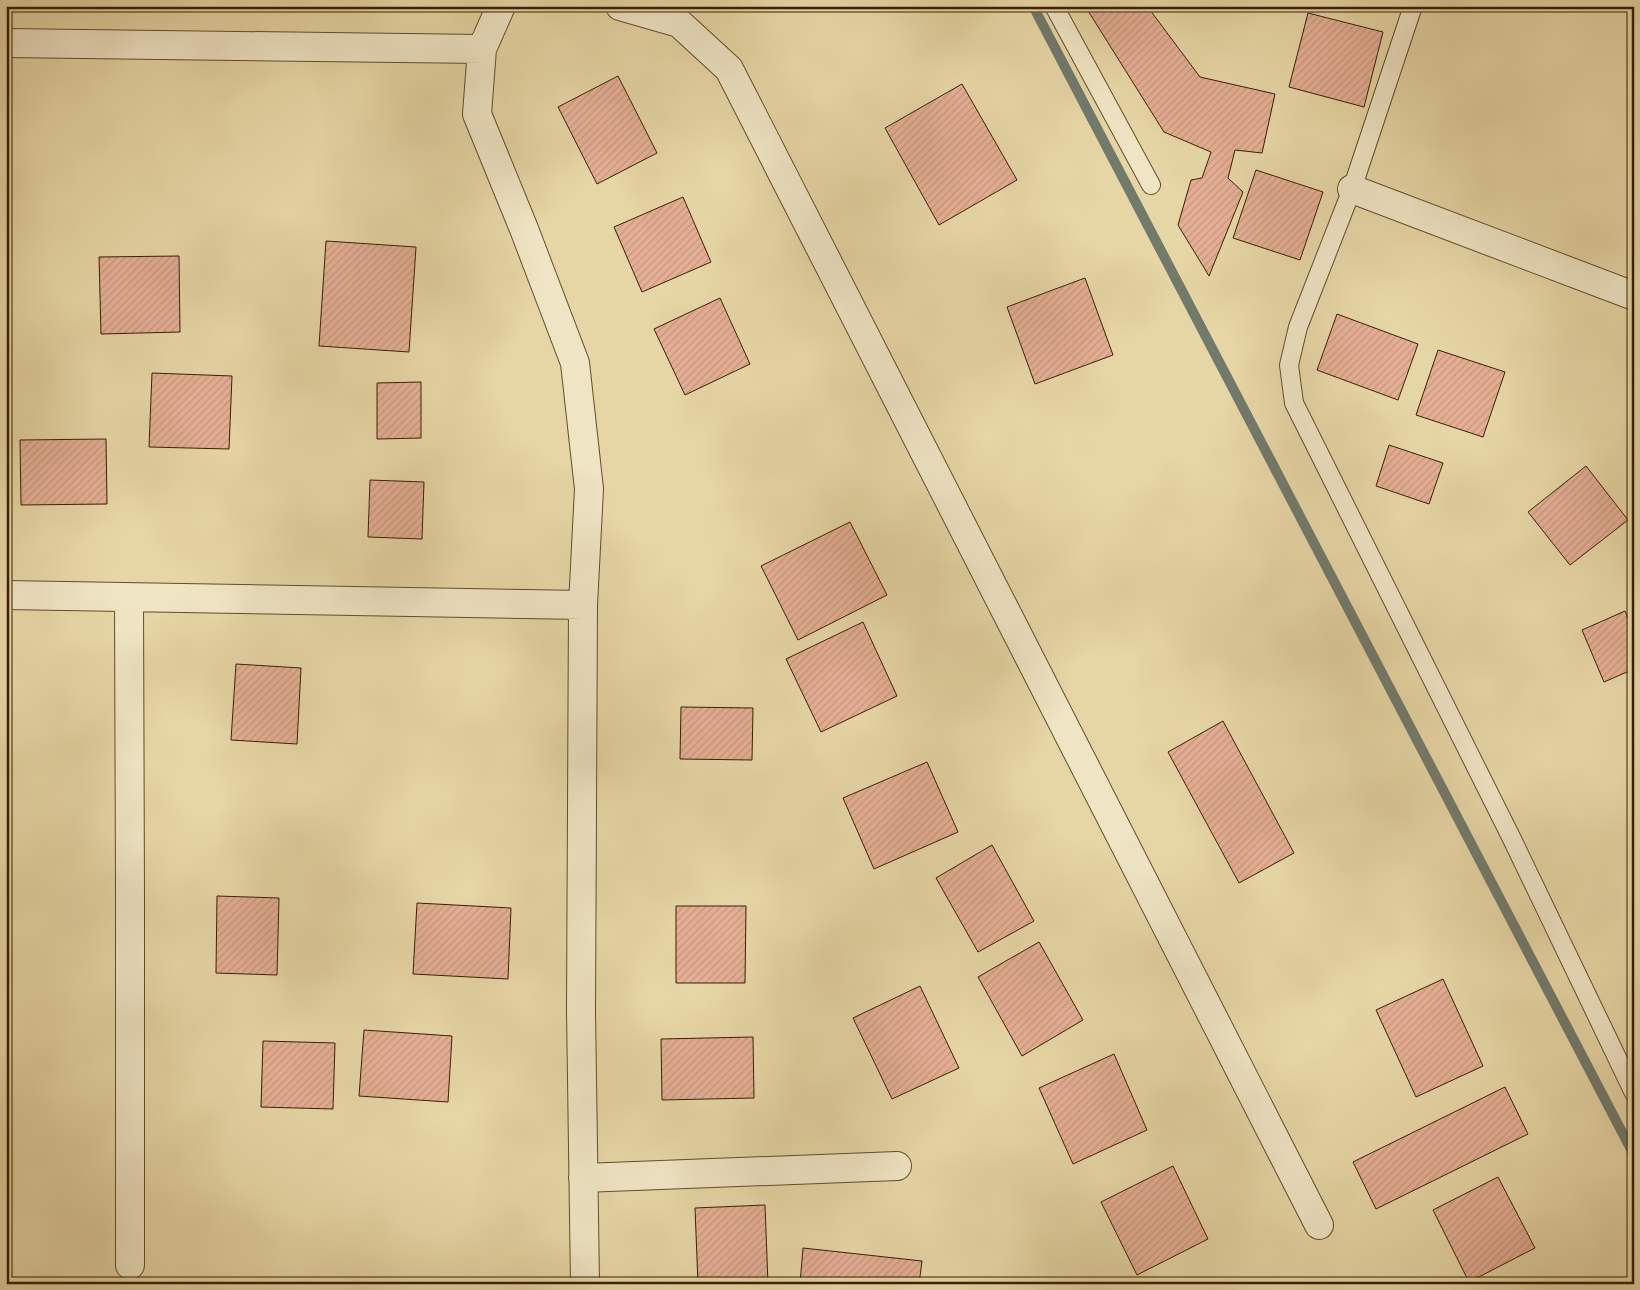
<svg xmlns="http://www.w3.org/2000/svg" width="1640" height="1290" font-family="'EB Garamond',serif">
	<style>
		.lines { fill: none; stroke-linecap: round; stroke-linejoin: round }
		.stream { stroke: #727a6c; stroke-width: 10 }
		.building { fill: url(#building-hatch); stroke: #372002 }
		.service-casing { stroke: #634d2b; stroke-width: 20 }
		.minor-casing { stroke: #634d2b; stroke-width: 30 }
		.service { stroke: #efe4c4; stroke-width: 18 }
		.minor { stroke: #efe4c4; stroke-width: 28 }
	</style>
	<defs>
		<pattern id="building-hatch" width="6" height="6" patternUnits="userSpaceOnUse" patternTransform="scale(1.25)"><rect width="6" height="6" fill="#e5af95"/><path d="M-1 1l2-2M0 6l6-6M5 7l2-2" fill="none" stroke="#c5967f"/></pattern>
	</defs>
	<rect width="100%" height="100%" fill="#e6d5a5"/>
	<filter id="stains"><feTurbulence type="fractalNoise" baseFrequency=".004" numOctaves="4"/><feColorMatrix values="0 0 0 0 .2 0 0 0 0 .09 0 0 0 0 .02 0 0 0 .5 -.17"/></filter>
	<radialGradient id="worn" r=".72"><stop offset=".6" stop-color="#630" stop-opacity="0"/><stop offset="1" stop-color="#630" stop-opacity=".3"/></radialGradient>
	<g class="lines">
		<path class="stream" d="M1033 6 1634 1155"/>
	</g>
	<path class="building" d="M1085 6H1151L1150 10 1200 77 1275 94 1262 153 1235 150 1228 178 1243 192 1209 276 1178 225 1191 180 1202 178 1211 152 1164 132Z
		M1308 13 1383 32 1364 107 1289 87Z
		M618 76 657 153 597 184 558 107Z
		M962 84 1017 180 939 225 885 128Z
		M1256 170 1323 192 1300 260 1233 238Z
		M683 197 711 262 642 292 614 227Z
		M326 241 416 247 409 352 319 346Z
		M179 256 180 332 101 334 99 257Z
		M1085 278 1113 355 1035 384 1007 307Z
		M720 298 750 364 685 395 654 329Z
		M1337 314 1418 344 1398 400 1317 370Z
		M1438 350 1505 372 1483 437 1416 415Z
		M152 373 232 376 229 449 149 447Z
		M421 382V438L377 439V383Z
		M106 439 107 504 21 505 20 440Z
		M1389 445 1443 463 1429 504 1376 486Z
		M1586 466 1628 520 1570 565 1528 512Z
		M370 480 424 482 422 539 368 537Z
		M850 522 887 595 798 640 761 566Z
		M1625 611 1634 633V669L1604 682 1582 630Z
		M863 622 897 696 821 732 786 659Z
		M236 664 301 668 297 744 231 740Z
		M681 707 753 708 752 760 680 759Z
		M1223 721 1294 853 1239 883 1168 752Z
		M927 762 958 832 874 869 843 798Z
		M992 845 1034 921 978 952 936 878Z
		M217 896 279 898 277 975 216 973Z
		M417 903 511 908 508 979 413 974Z
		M676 906H746L745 983H676Z
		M1039 942 1083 1020 1022 1056 978 977Z
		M1443 979 1483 1066 1416 1097 1376 1010Z
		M920 986 959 1068 892 1099 853 1018Z
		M364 1030 452 1036 448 1102 359 1096Z
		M753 1037 754 1098 662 1100 661 1039Z
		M263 1041 335 1043 333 1109 261 1107Z
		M1114 1054 1147 1130 1073 1164 1039 1088Z
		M1505 1087 1528 1134 1376 1209 1353 1162Z
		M1173 1166 1208 1239 1137 1275 1101 1202Z
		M1498 1177 1535 1248 1469 1282 1433 1210Z
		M765 1205 768 1284H698L695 1208Z
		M803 1248 922 1261 919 1284H800Z"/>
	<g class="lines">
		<defs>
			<path id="service" d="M1054 6 1151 185
				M1413 6 1352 189 1298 327 1289 365 1294 403 1512 839 1634 1093"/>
			<path id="minor" d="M501 6 482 49 477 114 524 229 575 363 589 489 583 605 581 1011 585 1284
				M620 6 679 23 729 69 1319 1225
				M6 43 482 49
				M1352 189 1634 296
				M6 595 583 605
				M129 598 130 896V1265
				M583 1178 897 1166"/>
		</defs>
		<use href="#service" class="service-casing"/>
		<use href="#minor" class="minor-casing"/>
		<use href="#service" class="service"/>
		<use href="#minor" class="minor"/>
	</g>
	<rect width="1640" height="1290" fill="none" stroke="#e6d5a5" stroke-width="25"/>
	<rect x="8" y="8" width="1625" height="1275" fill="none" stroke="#372002" stroke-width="2.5"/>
	<rect x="12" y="12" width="1615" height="1265" fill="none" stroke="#372002"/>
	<rect width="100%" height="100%" filter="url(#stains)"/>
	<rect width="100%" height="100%" fill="url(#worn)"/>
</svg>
